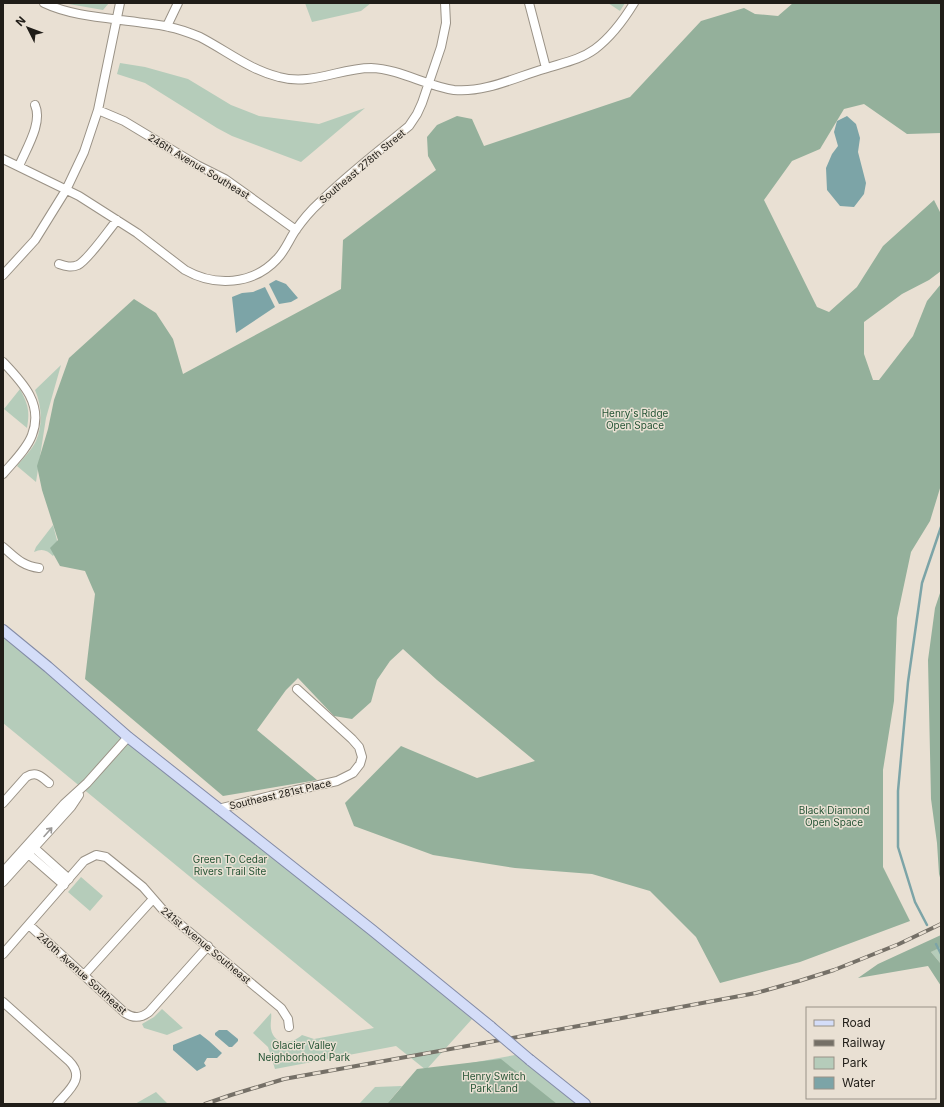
<svg xmlns="http://www.w3.org/2000/svg" width="944" height="1107" font-family="Inter,sans-serif">
	<style>
		.green { fill: #b5ccba }
		.forest { fill: #94b09b }
		.water { fill: #7ca4a7 }
		.lines { fill: none; stroke-linecap: round; stroke-linejoin: round }
		.stream { stroke: #7ca4a7; stroke-width: 2.5 }
		.minor-casing { stroke: #9a9286; stroke-width: 10 }
		.major-casing { stroke: #838ba6; stroke-width: 12 }
		.minor { stroke: #fff; stroke-width: 8 }
		.major { stroke: #d4ddf8; stroke-width: 10 }
		.rail-casing { stroke: #757067; stroke-width: 4 }
		.rail { stroke: #e9e0d3; stroke-width: 2.5; stroke-dasharray: 8; stroke-linecap: butt }
		.major-bridge-casing { stroke: #838ba6; stroke-width: 12; stroke-linecap: butt }
		.major-bridge { stroke: #d4ddf8; stroke-width: 10 }
		.oneway { stroke: #9b9997 }
		.labels { text-anchor: middle; stroke-width: 3; stroke-linejoin: round; paint-order: stroke }
		.street-label { font-size: 10px; fill: #201d18; stroke: #e9e0d3 }
		.park-label { font-size: 10px; fill: #245334; stroke: #e9e0d3 }
	</style>
	<rect width="100%" height="100%" fill="#e9e0d3"/>
	<path class="green" d="M63 3H109L103 10Z
		M305 3H371L361 11 312 22Z
		M608 3H625L620 11Z
		M120 63 145 67 188 79 231 105 259 116 319 124 365 108 301 162 232 136 217 128 145 83 117 74Z
		M61 365 46 418 36 482 17 466C23 458 32 450 36 441 43 425 42 406 35 390Z
		M20 389C28 405 30 410 27 428L4 409Z
		M53 525 59 548 53 556C47 550 42 548 34 552L36 547Z
		M3 634 472 1019 426 1070 396 1046 275 1069 268 1047 253 1033 271 1013C272 1018 270 1023 271 1029 274 1046 292 1044 302 1035L314 1039 374 1028 3 723Z
		M81 877 103 896 90 911 68 892Z
		M941 943V964L931 952 938 948Z
		M162 1009 183 1028 167 1035 144 1028 142 1024 154 1017Z
		M515 1055 576 1104H467L426 1071Z
		M402 1086 387 1104H359L375 1087Z
		M156 1092 168 1104H135Z"/>
	<path class="forest" d="M793 3H941V133L907 134 864 104 844 109 820 149 792 161 764 200 817 307 829 312 857 287 883 246 934 200 941 214V271L929 280 902 294 864 322V354L873 380H879L913 336 927 301 941 284V485L930 521 911 552 897 618 894 701 883 770V867L910 921 800 962 720 983 696 937 650 891 592 874 515 868 433 855 354 826 345 803 401 746 477 778 535 761 437 680 403 649 390 661 377 680 371 702 352 719 334 716 298 678 286 690 257 730 317 780 223 796 85 679 95 594 85 571 60 566 50 548 58 540 42 490 37 466 48 429 54 400 69 358 134 299 156 313 173 339 183 374 341 289 343 240 436 170 428 156 427 137 437 125 457 116 472 119 484 146 630 97 701 21 744 8 755 14 778 16Z
		M941 590V881L939 874 937 843 931 799 928 660 935 608Z
		M941 935V947L931 952 941 964V986L928 966 858 978 878 964Z
		M501 1059 557 1104H387L417 1069Z"/>
	<path class="water" d="M847 116 856 124 860 138 858 152 866 183 864 194 854 207 840 206 827 190 826 168 832 154 838 146 834 132 837 121Z
		M276 280 286 284 298 298 291 302 279 304 269 284Z
		M265 287 275 307 236 333 232 297 242 293 253 292Z
		M219 1030H227L238 1039V1041L232 1047H229L215 1035V1033Z
		M200 1034 209 1041 222 1053 217 1058H207L204 1063 206 1066 197 1071 173 1050V1045Z"/>
	<g class="lines">
		<path class="stream" d="M927 925 915 902 898 847V791L908 682 922 583 941 527
			M936 944 941 954"/>
		<defs>
			<path id="minor" d="M44 3C73 17 112 18 144 23 152 24 161 25 169 27 180 29 190 33 200 37 227 51 250 70 279 77 311 86 340 68 371 68 400 69 426 86 454 90 485 93 516 77 544 69 562 63 580 60 595 49 611 37 623 21 634 3
				M529 3 546 68
				M167 26 178 3
				M98 110 124 121 197 165 225 179 296 230
				M3 159 79 196 137 233 185 270C215 287 253 285 277 259 285 251 289 240 295 231 302 221 310 211 319 203 347 175 379 151 409 126L417 114 422 103 441 47 446 23 445 3
				M19 166C26 149 43 123 35 105
				M59 264C65 266 71 268 78 265 88 260 108 231 117 220
				M3 275 35 240 66 190 84 152 98 110 120 3
				M3 362C22 382 44 404 32 435 27 449 13 462 3 474
				M3 547C15 557 22 566 39 568
				M3 803 26 777C36 771 41 776 49 783
				M218 809 270 796 337 781 353 773 360 764 362 757 359 747 352 739 297 689
				M31 845 69 879
				M25 851 64 885
				M3 872 64 804 87 783 128 737
				M3 882 71 807 79 795
				M29 925 125 1013C134 1019 141 1018 149 1012L208 946
				M3 954 84 861 96 855 106 857 143 887 163 910 281 1008 288 1019 289 1027
				M84 975 153 899
				M3 1002 69 1061C86 1078 69 1090 57 1104"/>
			<path id="major" d="M3 630 48 667 128 737 372 930 491 1027
				M530 1060 585 1104"/>
		</defs>
		<use href="#minor" class="minor-casing"/>
		<use href="#major" class="major-casing"/>
		<use href="#minor" class="minor"/>
		<use href="#major" class="major"/>
		<defs>
			<path id="rail" d="M205 1104 231 1095 284 1079 595 1023 756 993 799 981 834 970 899 944 941 924"/>
		</defs>
		<use href="#rail" class="rail-casing"/>
		<use href="#rail" class="rail"/>
		<defs>
			<path id="major-bridge" d="M491 1027 530 1060"/>
		</defs>
		<use href="#major-bridge" class="major-bridge-casing"/>
		<use href="#major-bridge" class="major-bridge"/>
	</g>
	<defs><path id="oneway-shaft" d="M-6 0H5M1.5-3L5.5 0L1.5 3" fill="none" stroke-width="1.6" stroke-linecap="round" stroke-linejoin="round"/></defs>
	<use class="oneway" href="#oneway-shaft" transform="translate(48 832) rotate(-48)"/>
	<g class="labels">
		<g class="street-label">
			<text transform="translate(199 166) rotate(31)" y="4">246th Avenue Southeast</text>
			<text transform="translate(362 166) rotate(-40)" y="4">Southeast 278th Street</text>
			<text transform="translate(280 794) rotate(-13)" y="4">Southeast 281st Place</text>
			<text transform="translate(206 945) rotate(40)" y="4">241st Avenue Southeast</text>
			<text transform="translate(82 973) rotate(42)" y="4">240th Avenue Southeast</text>
		</g>
		<g class="park-label">
			<text x="635" y="417">Henry's Ridge<tspan x="635" dy="12">Open Space</tspan></text>
			<text x="834" y="814">Black Diamond<tspan x="834" dy="12">Open Space</tspan></text>
			<text x="230" y="863">Green To Cedar<tspan x="230" dy="12">Rivers Trail Site</tspan></text>
			<text x="304" y="1049">Glacier Valley<tspan x="304" dy="12">Neighborhood Park</tspan></text>
			<text x="494" y="1080">Henry Switch<tspan x="494" dy="12">Park Land</tspan></text>
		</g>
	</g>
	<rect width="944" height="1107" fill="none" stroke="#201d18" stroke-width="8"/>
	<rect x="806" y="1007" width="130" height="92" fill="#e9e0d3" stroke="#999288"/>
	<rect x="814" y="1020" width="20" height="6" fill="#d4ddf8" stroke="#999288"/>
	<text x="842" y="1027" font-size="12" fill="#201d18">Road</text>
	<rect x="814" y="1040" width="20" height="6" fill="#757067" stroke="#999288"/>
	<text x="842" y="1047" font-size="12" fill="#201d18">Railway</text>
	<rect x="814" y="1057" width="20" height="12" fill="#b5ccba" stroke="#999288"/>
	<text x="842" y="1067" font-size="12" fill="#201d18">Park</text>
	<rect x="814" y="1077" width="20" height="12" fill="#7ca4a7" stroke="#999288"/>
	<text x="842" y="1087" font-size="12" fill="#201d18">Water</text>
	<g transform="translate(28 28) rotate(312)" stroke="#e9e0d3" stroke-width="3" paint-order="stroke">
	<path d="M0-3L7 15L0 10L-7 15Z" fill="#201d18"/>
	<text y="-6" font-size="11" font-weight="bold" text-anchor="middle" fill="#201d18">N</text>
	</g>
</svg>
